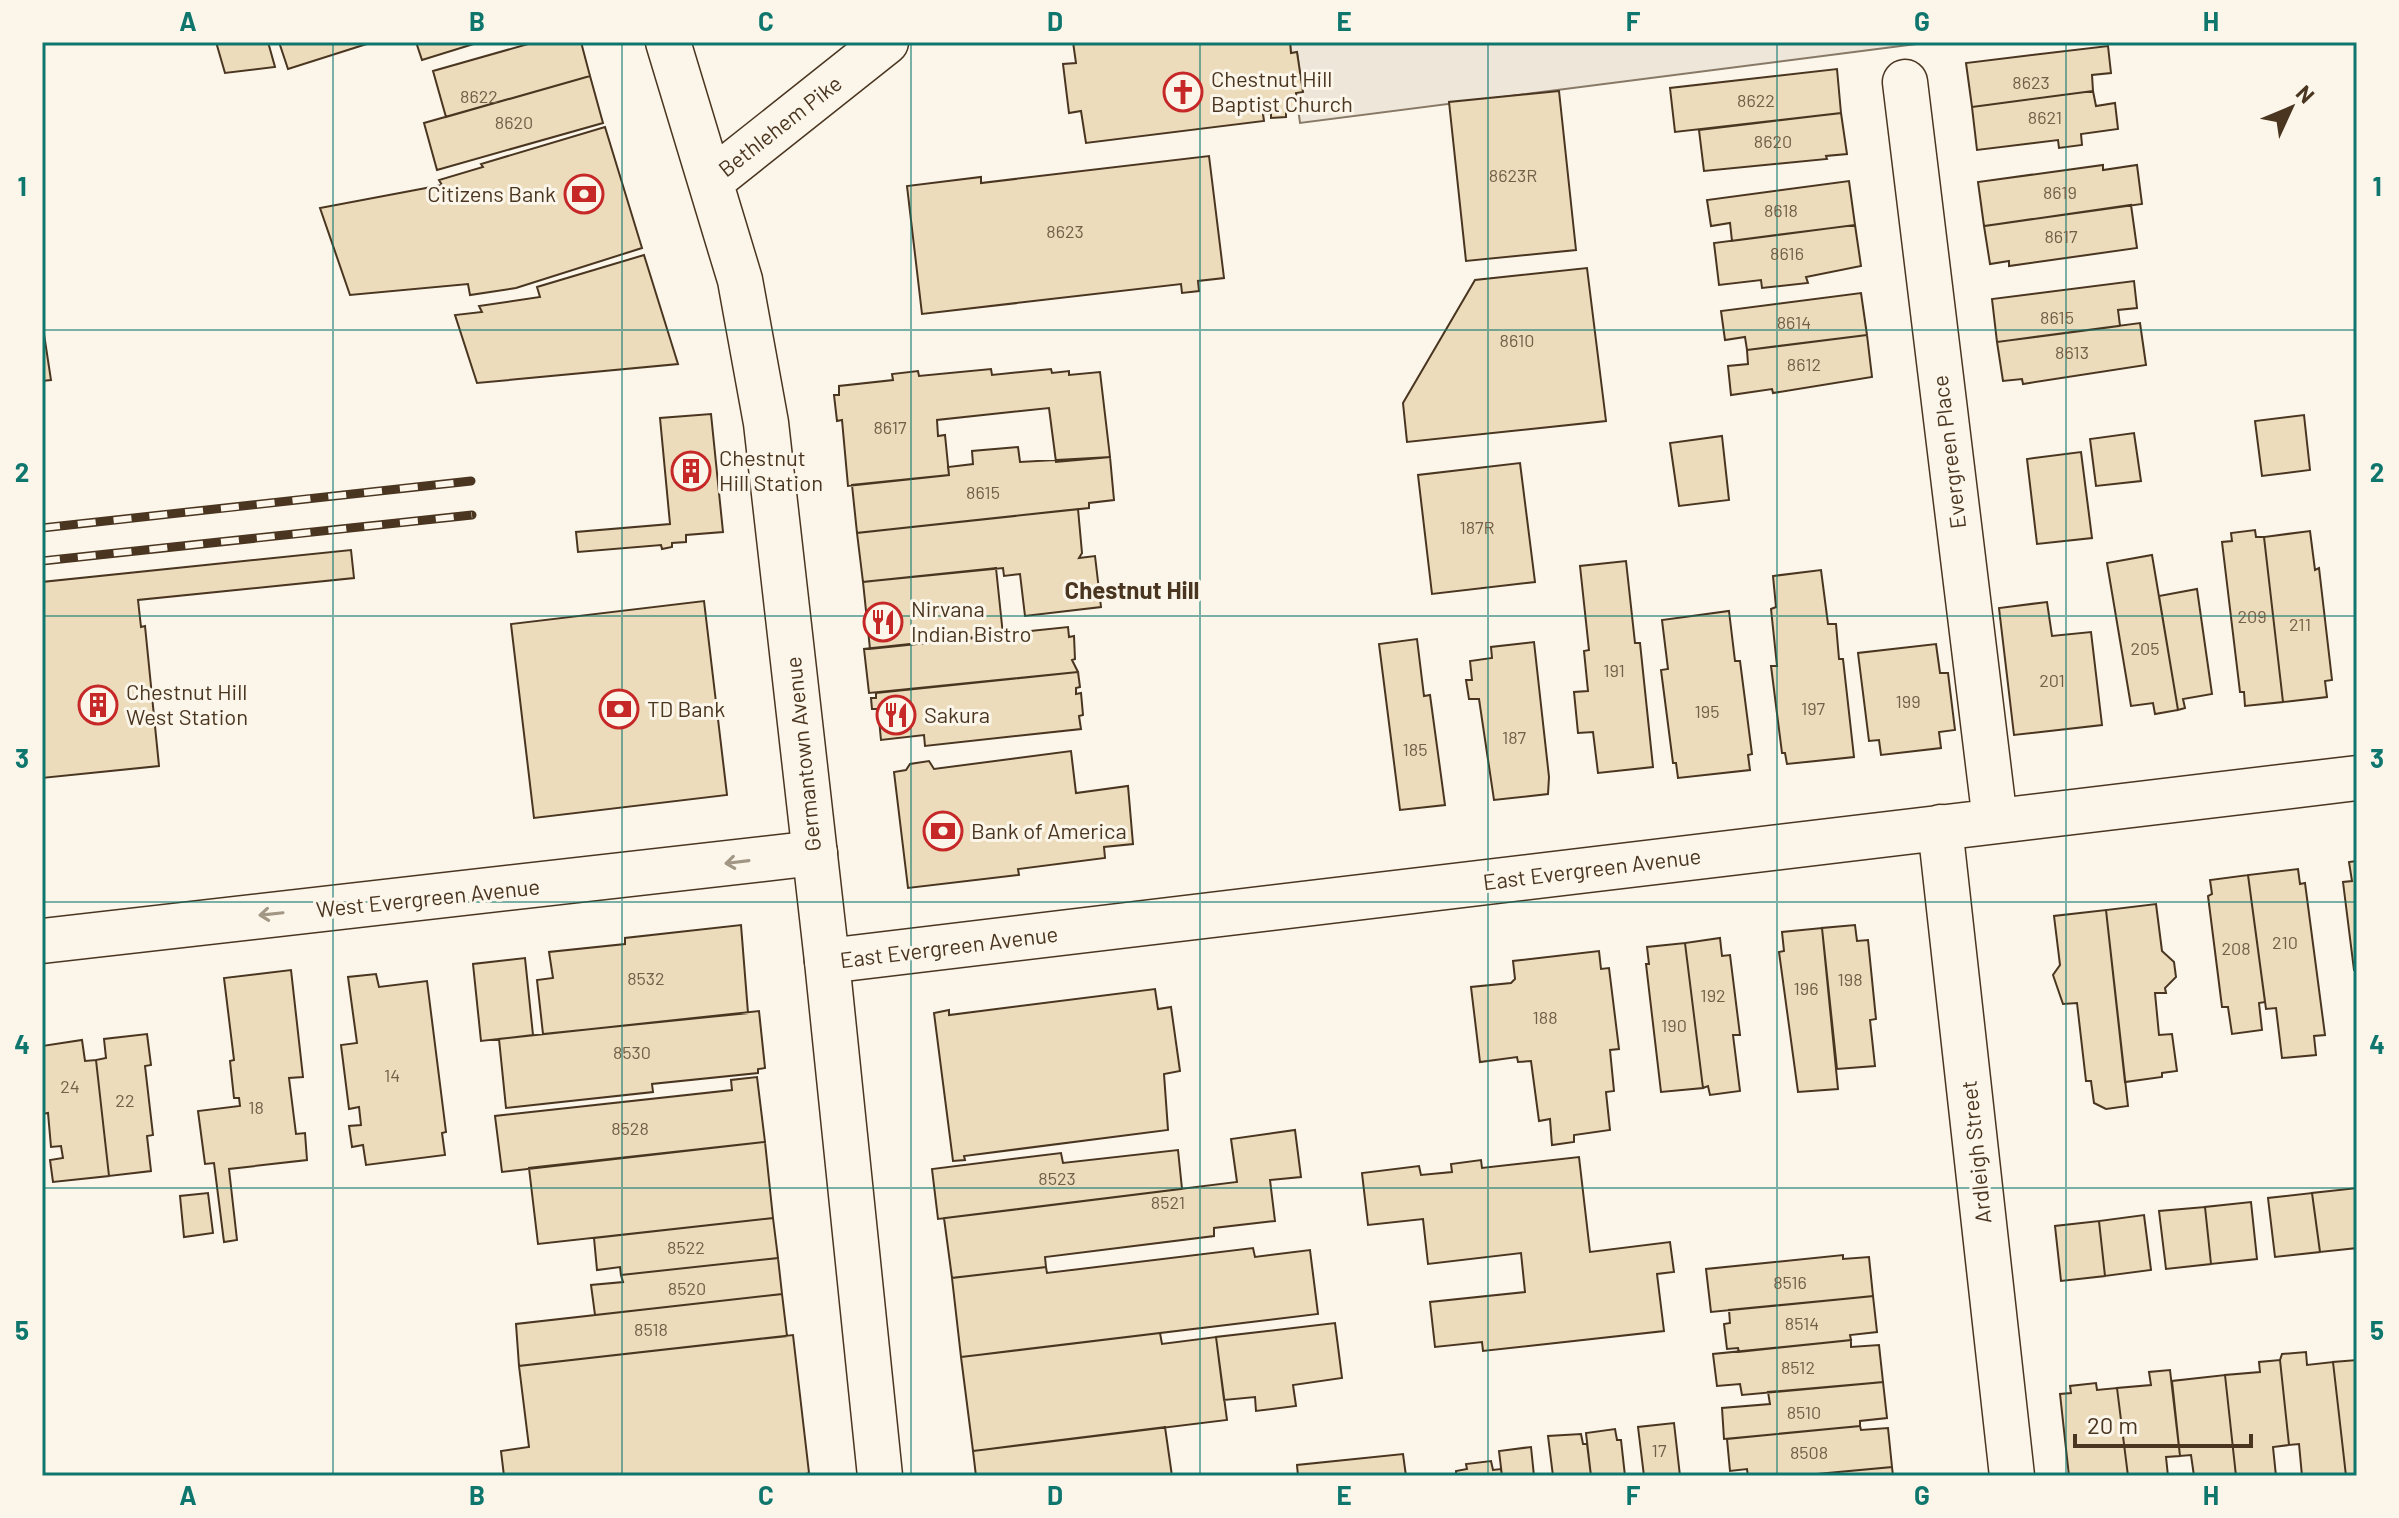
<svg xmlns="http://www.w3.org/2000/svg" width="2399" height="1518" font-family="Barlow,sans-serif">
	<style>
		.green { fill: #ede6d9; stroke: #887966; stroke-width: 2 }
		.building { fill: #ecdcbc; stroke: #4a3520; stroke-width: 2 }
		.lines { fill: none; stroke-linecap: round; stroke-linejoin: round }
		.street-casing { stroke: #4a3520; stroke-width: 47 }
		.primary-casing { stroke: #4a3520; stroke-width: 47 }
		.street { stroke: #fbf6e9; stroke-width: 44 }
		.primary { stroke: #fbf6e9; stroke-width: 44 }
		.rail-casing { stroke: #4a3520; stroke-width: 9 }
		.rail { stroke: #fbf6e9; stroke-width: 6; stroke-dasharray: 18; stroke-linecap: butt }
		.oneway { stroke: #a29684 }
		.grid { fill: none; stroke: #0f766e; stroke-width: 2; stroke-opacity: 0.55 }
		.labels { text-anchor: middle; stroke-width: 6; stroke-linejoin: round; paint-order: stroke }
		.number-label { font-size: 18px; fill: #725f47 }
		.poi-label { font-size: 22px; fill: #4a3520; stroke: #fbf6e9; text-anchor: start }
		.street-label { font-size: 22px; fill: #4a3520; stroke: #fbf6e9 }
		.neighbourhood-label { font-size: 24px; font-weight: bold; fill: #4a3520; stroke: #fbf6e9 }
		.neatline { fill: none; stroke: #0f766e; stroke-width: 3 }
		.grid-label { font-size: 26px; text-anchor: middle; font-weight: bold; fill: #0f766e }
	</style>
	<rect width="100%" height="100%" fill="#fbf6e9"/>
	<path class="green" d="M1290 42H1932L1300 123 1296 93 1302 88 1297 53H1291Z"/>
	<path class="building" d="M216 42H268L275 67 225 73Z
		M279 42H373L288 69Z
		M416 42H480L422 60Z
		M535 42H581L590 76 446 117 433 71Z
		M1073 42H1290L1291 53 1297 52 1303 92 1296 93 1298 111 1286 112V117L1271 118V113L1263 114 1264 121 1086 143 1081 111 1069 113 1063 64 1076 63Z
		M2108 46 2111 73 2092 75 2093 91 1972 107 1966 63Z
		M1837 69 1841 113 1675 132 1670 88Z
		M590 76 603 123 437 170 424 123Z
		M1559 91 1576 250 1466 261 1449 102Z
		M2093 91 2096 106 2115 103 2118 129 2081 134 2082 145 2059 148 2058 140 1977 150 1972 107Z
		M1841 113 1847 154 1826 156 1827 159 1704 171 1699 130Z
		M605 127 642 248 516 288 470 295 468 284 350 295 320 208 442 185 439 180 483 167 481 164Z
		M1209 156 1224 278 1198 281 1199 291 1182 293 1181 284 922 314 907 186 981 177V183Z
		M2103 165V170L2137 165 2142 204 1984 226 1978 182Z
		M1849 181 1855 225 1732 241 1730 223 1711 226 1707 200Z
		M2131 205 2137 248 2009 266V261L1990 264 1984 226Z
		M1855 225 1861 266 1806 277 1808 283 1762 288 1761 280 1719 285 1714 243Z
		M644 255 678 364 477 383 455 315 482 312 479 306 540 297 537 287Z
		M1587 268 1606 421 1407 442 1403 403 1475 280Z
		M2134 281 2137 308 2118 310 2120 326 1997 342 1992 299Z
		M1861 293 1867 335 1747 350 1745 337 1725 340 1721 311Z
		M42 321 51 380 42 381Z
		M2140 323 2146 365 2023 384 2022 379 2003 381 1997 342Z
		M1867 335 1872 377 1773 393 1772 389 1731 395 1728 366 1748 364 1747 350Z
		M991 369 992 375 1051 369 1052 373 1069 371V375L1100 372 1110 457 1056 462 1049 408 937 420 938 436 945 435 949 475 848 486 842 420 837 421 834 395H839V386L893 380 892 374 918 371 919 376Z
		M711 414 723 532 686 535V542L672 543V547L662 549 661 545 578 552 576 532 670 524 660 418Z
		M2304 415 2310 470 2262 476 2255 421Z
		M2134 433 2141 481 2096 486 2090 439Z
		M1722 436 1729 500 1679 506 1670 443Z
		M1018 447 1020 462 1110 457 1114 500 1089 503V508L857 533 852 485 949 475 948 467 973 464 972 451Z
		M2081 452 2092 538 2037 544 2027 459Z
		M1520 463 1535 582 1432 594 1418 475Z
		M1078 509 1082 553 1079 558 1095 556 1101 607 1025 616 1020 574 1004 576 1003 568 863 582 857 533Z
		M2255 530 2256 537H2264L2283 702 2245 706 2244 692H2240L2222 542 2232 541 2231 533Z
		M2310 531 2315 570 2319 568 2332 680 2325 681 2327 697 2283 702 2264 537Z
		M351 550 354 578 138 600 141 627 145 626 159 766 42 778V582Z
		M2152 555 2178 710 2155 714 2153 703 2131 706 2107 563Z
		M1626 561 1635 643H1640L1653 767 1598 773 1593 732 1578 733 1574 692 1588 691 1584 651 1589 650 1580 566Z
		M996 568 1003 635 870 649 863 582Z
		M1821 570 1828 624H1836L1839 659H1843L1854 757 1787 764 1785 753H1782L1771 666H1777L1771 609 1776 607 1773 576Z
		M2197 589 2212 694 2183 699 2185 708 2178 710 2159 596Z
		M704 601 727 795 534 818 511 624Z
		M2047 602 2052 636 2091 632 2102 725 2014 735 1999 608Z
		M1729 611 1735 661H1740L1752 754 1748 755 1750 770 1678 778 1676 763H1673L1661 670 1668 669 1662 620Z
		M1068 627 1069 637 1074 636 1075 659 1072 660 1078 672 869 693 864 649Z
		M1417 639 1424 696 1430 695 1445 805 1400 810 1379 644Z
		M1534 642 1549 777 1548 794 1494 800 1479 699H1469L1466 680H1472L1470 661 1492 658 1491 647Z
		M1936 644 1940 673H1948L1955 730 1939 732 1941 748 1881 755 1879 740 1869 741 1858 653Z
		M1078 672 1080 687 1076 688V694L1081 693 1083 715 1079 716 1081 729 925 746 924 735 881 740 878 709H872L871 698H876V693Z
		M1071 751 1076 793 1128 786 1133 844 1104 847 1105 858 1018 869 1019 875 908 888 894 772 906 770 910 764 929 761 934 769Z
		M2357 861V970H2354L2343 882 2352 881 2349 862Z
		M2298 869 2300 884 2305 883 2325 1035 2314 1036 2316 1055 2282 1058 2276 1008 2266 1009 2248 875Z
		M2248 875 2265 1002 2259 1003 2262 1030 2232 1034 2228 1007H2222L2208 896 2212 894 2210 880Z
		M2156 904 2162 951 2174 962 2176 977 2165 988 2166 993H2155L2159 1035 2172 1034 2177 1071 2162 1073V1077L2125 1082 2106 910Z
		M2106 910 2128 1106 2106 1109 2094 1103 2091 1081H2086L2077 1003 2063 1004 2053 975 2060 965 2054 916Z
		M741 925 748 1013 543 1034 537 980 553 978 549 952 625 944V938Z
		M1855 925 1857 941 1868 940 1876 1019 1870 1020 1875 1066 1837 1069 1822 928Z
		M1822 928 1838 1089 1798 1092 1779 952 1784 951 1782 932Z
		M1720 938 1722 956 1730 955 1740 1035H1733L1740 1091 1710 1095 1708 1086 1703 1088 1685 943Z
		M1685 943 1703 1088 1661 1092 1646 964H1649L1647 947Z
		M1599 951 1601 969 1609 968 1619 1049 1610 1050 1614 1091 1606 1092 1610 1130 1574 1135V1142L1552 1145 1550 1119 1539 1121 1531 1061 1518 1062 1517 1057 1480 1062 1471 987 1511 983 1515 979 1513 961Z
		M525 958 533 1035 481 1041 473 964Z
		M291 970 303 1077 289 1078 296 1134 305 1133 307 1160 229 1169 237 1240 224 1242 214 1163 205 1164 198 1111 240 1106 239 1098H234L230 1061 234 1060 224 978Z
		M376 974 379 987 427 981 446 1132 442 1133 445 1155 366 1165 363 1145 352 1147 349 1126 361 1125 359 1107 349 1109 341 1045 357 1043 348 977Z
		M1155 989 1158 1009 1171 1007 1180 1071 1164 1074 1168 1130 964 1156 965 1160 953 1161 934 1013 949 1010V1015Z
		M759 1011 765 1068 758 1069V1073L652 1084 653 1092 506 1108 499 1039Z
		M147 1034 151 1065 145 1066 153 1135 147 1136 151 1171 109 1176 96 1060 106 1058 104 1039Z
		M82 1040 85 1061 96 1060 109 1176 53 1182 50 1160 63 1158 61 1146 51 1147 48 1113 42 1114V1046Z
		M757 1077 765 1142 502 1172 495 1116 732 1090 731 1080Z
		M1295 1130 1301 1177 1270 1180 1275 1221 1214 1228V1236L1045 1257 1046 1267 952 1278 944 1218 1237 1182 1231 1139Z
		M765 1142 773 1218 538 1244 529 1168Z
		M1178 1150 1182 1189 938 1219 932 1169 1061 1153 1063 1163Z
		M1579 1157 1590 1252 1670 1242 1674 1272 1657 1274 1664 1331 1483 1351 1482 1342 1435 1347 1430 1302 1525 1292 1521 1253 1428 1264 1423 1219 1368 1225 1362 1173 1419 1166 1421 1175 1452 1172 1451 1164 1481 1160 1482 1168Z
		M2357 1188V1248L2320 1252 2312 1193Z
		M208 1193 213 1233 184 1237 180 1196Z
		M2312 1193 2320 1252 2275 1257 2268 1198Z
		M2251 1202 2257 1259 2211 1264 2205 1207Z
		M2205 1207 2211 1264 2166 1269 2159 1211Z
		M2144 1215 2151 1270 2105 1276 2099 1221Z
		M773 1218 778 1258 621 1275 620 1267 597 1270 594 1238Z
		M2099 1221 2105 1276 2061 1281 2055 1226Z
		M1253 1248 1255 1257 1310 1250 1318 1314 961 1357 952 1278 1046 1267 1047 1273Z
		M1843 1255V1259L1869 1257 1873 1296 1711 1312 1706 1269Z
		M778 1258 782 1294 595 1315 591 1285 623 1282 621 1275Z
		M782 1294 787 1336 519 1366 516 1324Z
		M1873 1296 1877 1332 1850 1335 1851 1340 1739 1352 1738 1348 1727 1349 1724 1324 1730 1323 1729 1310Z
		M1335 1323 1342 1378 1293 1385 1296 1406 1256 1411 1255 1397 1224 1400 1216 1337Z
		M1160 1333 1162 1344 1216 1337 1227 1420 973 1451 961 1357Z
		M793 1335 809 1473 800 1476H504L501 1451 529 1447 519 1366Z
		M1851 1340V1347L1879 1345 1883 1382 1742 1395 1740 1384 1717 1386 1713 1354Z
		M2306 1352 2307 1365 2333 1362 2346 1476H2302L2299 1444 2289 1445 2280 1360 2282 1354Z
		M2280 1360 2289 1445 2273 1447 2276 1476H2236L2225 1375 2260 1372 2259 1362Z
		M2357 1360V1476H2346L2333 1362Z
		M2170 1370 2180 1456 2166 1457 2168 1476H2128L2117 1388 2151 1385 2149 1372Z
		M2225 1375 2236 1476H2194L2191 1455 2180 1456 2172 1381Z
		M1883 1382 1887 1418 1860 1421V1426L1724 1439 1722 1408 1770 1404 1768 1392Z
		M2096 1383 2097 1390 2117 1388 2128 1476H2069L2060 1394 2071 1393 2070 1386Z
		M1674 1423 1680 1476H1644L1638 1427Z
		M1860 1426 1861 1430 1888 1428 1892 1467 1795 1476H1748L1747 1469 1730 1471 1727 1439Z
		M1165 1427 1172 1476H976L973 1451Z
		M1615 1429 1617 1440H1621L1625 1476H1591L1586 1433Z
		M1581 1434 1583 1444H1587L1591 1476H1553L1548 1436Z
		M1531 1447 1534 1476H1502L1499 1451Z
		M1403 1454 1406 1476H1298L1297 1465Z
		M1491 1461 1493 1470 1501 1469 1502 1476H1456V1471L1467 1469 1466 1464Z
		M1892 1467 1893 1476H1795Z"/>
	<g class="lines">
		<defs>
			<path id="street" d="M1905 82 1995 821
				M1940 827 2012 1476
				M42 941 815 853
				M827 961 2357 778"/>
			<path id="primary" d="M668 42 740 280 766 423 827 961 880 1476
				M711 181 886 42"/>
		</defs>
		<use href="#street" class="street-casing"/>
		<use href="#primary" class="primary-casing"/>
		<use href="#street" class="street"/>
		<use href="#primary" class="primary"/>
		<defs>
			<path id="rail" d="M42 528 471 481
				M42 561 472 515"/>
		</defs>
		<use href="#rail" class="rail-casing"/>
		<use href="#rail" class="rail"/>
	</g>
	<defs><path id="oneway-shaft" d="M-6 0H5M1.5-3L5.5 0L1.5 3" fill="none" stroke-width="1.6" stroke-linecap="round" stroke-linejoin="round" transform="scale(2)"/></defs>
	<g class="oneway">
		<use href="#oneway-shaft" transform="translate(737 862) rotate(173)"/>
		<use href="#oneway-shaft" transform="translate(271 914) rotate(174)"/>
	</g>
	<path class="grid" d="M333 42V1476M622 42V1476M911 42V1476M1200 42V1476M1488 42V1476M1777 42V1476M2066 42V1476M42 330H2357M42 616H2357M42 902H2357M42 1188H2357"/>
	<defs>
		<symbol id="church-ring" viewBox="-11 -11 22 22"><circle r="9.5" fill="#fbf6e9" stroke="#c62828" stroke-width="1.5"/><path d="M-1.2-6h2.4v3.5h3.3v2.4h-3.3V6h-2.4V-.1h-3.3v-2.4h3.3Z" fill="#c62828"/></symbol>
		<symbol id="bank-ring" viewBox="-11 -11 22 22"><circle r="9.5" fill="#fbf6e9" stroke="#c62828" stroke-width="1.5"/><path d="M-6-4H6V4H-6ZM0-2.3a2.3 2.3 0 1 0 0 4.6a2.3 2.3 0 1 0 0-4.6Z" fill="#c62828"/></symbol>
		<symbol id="building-ring" viewBox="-11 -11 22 22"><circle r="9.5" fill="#fbf6e9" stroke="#c62828" stroke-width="1.5"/><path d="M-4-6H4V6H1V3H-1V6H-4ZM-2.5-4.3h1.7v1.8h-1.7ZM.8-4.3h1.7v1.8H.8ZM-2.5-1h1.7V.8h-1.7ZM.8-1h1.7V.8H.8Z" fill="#c62828"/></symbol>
		<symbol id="restaurant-ring" viewBox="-11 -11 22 22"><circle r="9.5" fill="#fbf6e9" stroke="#c62828" stroke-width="1.5"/><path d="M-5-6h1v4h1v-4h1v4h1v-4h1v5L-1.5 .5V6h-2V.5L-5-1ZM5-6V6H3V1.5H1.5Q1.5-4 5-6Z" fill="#c62828"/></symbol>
	</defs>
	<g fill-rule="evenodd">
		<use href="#church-ring" x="1161" y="70" width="44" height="44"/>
		<use href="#bank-ring" x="562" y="172" width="44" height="44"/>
		<use href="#building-ring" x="669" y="449" width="44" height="44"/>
		<use href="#restaurant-ring" x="861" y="600" width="44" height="44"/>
		<use href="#building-ring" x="76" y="683" width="44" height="44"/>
		<use href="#bank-ring" x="597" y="687" width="44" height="44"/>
		<use href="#restaurant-ring" x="874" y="693" width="44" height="44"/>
		<use href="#bank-ring" x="921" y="809" width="44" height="44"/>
	</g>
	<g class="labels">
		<g class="number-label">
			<text x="2031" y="89">8623</text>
			<text x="479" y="103">8622</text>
			<text x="1756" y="107">8622</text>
			<text x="2045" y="124">8621</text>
			<text x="514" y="129">8620</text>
			<text x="1773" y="148">8620</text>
			<text x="1513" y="182">8623R</text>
			<text x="2060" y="199">8619</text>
			<text x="1781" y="217">8618</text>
			<text x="1065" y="238">8623</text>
			<text x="2061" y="243">8617</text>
			<text x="1787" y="260">8616</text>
			<text x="2057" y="324">8615</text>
			<text x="1794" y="329">8614</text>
			<text x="1517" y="347">8610</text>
			<text x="2072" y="359">8613</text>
			<text x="1804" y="371">8612</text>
			<text x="890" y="434">8617</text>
			<text x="983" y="499">8615</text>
			<text x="1477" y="534">187R</text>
			<text x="2252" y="623">209</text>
			<text x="2300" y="631">211</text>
			<text x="2145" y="655">205</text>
			<text x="1614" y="677">191</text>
			<text x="2052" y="687">201</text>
			<text x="1908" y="708">199</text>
			<text x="1813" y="715">197</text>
			<text x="1707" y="718">195</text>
			<text x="1514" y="744">187</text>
			<text x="1415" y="756">185</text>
			<text x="2285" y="949">210</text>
			<text x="2236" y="955">208</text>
			<text x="646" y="985">8532</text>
			<text x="1850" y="986">198</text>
			<text x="1806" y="995">196</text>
			<text x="1713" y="1002">192</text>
			<text x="1545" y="1024">188</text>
			<text x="1674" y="1032">190</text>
			<text x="632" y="1059">8530</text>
			<text x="392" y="1082">14</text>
			<text x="70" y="1093">24</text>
			<text x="125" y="1107">22</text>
			<text x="256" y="1114">18</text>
			<text x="630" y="1135">8528</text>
			<text x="1057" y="1185">8523</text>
			<text x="1168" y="1209">8521</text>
			<text x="686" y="1254">8522</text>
			<text x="1790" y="1289">8516</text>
			<text x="687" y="1295">8520</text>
			<text x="1802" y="1330">8514</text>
			<text x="651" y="1336">8518</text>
			<text x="1798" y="1374">8512</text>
			<text x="1804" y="1419">8510</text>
			<text x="1659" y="1457">17</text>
			<text x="1809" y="1459">8508</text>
		</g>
		<g class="poi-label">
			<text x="1211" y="87">Chestnut Hill<tspan x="1211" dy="25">Baptist Church</tspan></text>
			<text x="556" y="202" text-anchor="end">Citizens Bank</text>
			<text x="719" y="466">Chestnut<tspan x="719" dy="25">Hill Station</tspan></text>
			<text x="911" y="617">Nirvana<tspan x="911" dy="25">Indian Bistro</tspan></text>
			<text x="126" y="700">Chestnut Hill<tspan x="126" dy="25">West Station</tspan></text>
			<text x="647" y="717">TD Bank</text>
			<text x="924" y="723">Sakura</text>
			<text x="971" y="839">Bank of America</text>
		</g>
		<g class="street-label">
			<text transform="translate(780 126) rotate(-38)" y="8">Bethlehem Pike</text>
			<text transform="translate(1949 452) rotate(-97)" y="8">Evergreen Place</text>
			<text transform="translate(803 754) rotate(-96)" y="8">Germantown Avenue</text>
			<text transform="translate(1592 869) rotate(-7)" y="8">East Evergreen Avenue</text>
			<text transform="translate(428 898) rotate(-6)" y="8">West Evergreen Avenue</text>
			<text transform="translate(949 947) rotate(-7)" y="8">East Evergreen Avenue</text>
			<text transform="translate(1976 1152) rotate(-96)" y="8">Ardleigh Street</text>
		</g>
		<g class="neighbourhood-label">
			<text x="1132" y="599">Chestnut Hill</text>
		</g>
	</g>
	<rect width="2399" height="1518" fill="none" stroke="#fbf6e9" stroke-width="88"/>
	<g transform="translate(2291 108) rotate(46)" stroke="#fbf6e9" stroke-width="6" paint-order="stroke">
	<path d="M0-6L14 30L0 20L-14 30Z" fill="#4a3520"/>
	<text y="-12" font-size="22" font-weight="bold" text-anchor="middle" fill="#4a3520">N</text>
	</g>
	<path d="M2075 1434v12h176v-12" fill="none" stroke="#4a3520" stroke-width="4"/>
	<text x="2087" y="1434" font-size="24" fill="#4a3520" stroke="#fbf6e9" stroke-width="6" paint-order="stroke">20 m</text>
	<rect x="44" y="44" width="2311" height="1430" class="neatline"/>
	<g class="grid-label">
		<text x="188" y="31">A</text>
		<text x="477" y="31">B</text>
		<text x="766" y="31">C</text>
		<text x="1055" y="31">D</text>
		<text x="1344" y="31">E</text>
		<text x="1633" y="31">F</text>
		<text x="1922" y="31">G</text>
		<text x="2211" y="31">H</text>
		<text x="22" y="196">1</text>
		<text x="2377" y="196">1</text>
		<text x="22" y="482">2</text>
		<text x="2377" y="482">2</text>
		<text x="22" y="768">3</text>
		<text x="2377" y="768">3</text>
		<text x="22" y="1054">4</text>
		<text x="2377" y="1054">4</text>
		<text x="22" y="1340">5</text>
		<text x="2377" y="1340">5</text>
		<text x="188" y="1505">A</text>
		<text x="477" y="1505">B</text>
		<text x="766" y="1505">C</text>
		<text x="1055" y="1505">D</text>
		<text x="1344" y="1505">E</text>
		<text x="1633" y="1505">F</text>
		<text x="1922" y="1505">G</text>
		<text x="2211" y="1505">H</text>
	</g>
</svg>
